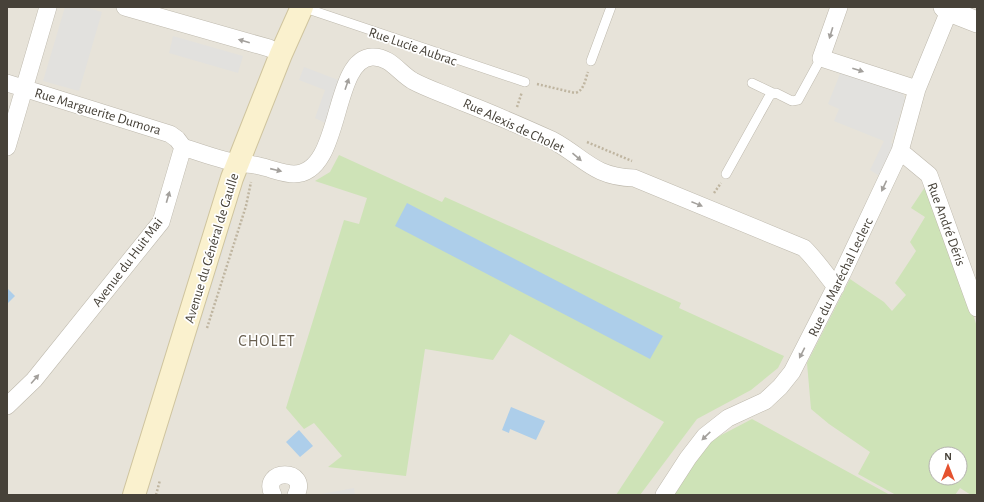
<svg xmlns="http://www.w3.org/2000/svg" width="984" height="502" font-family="'Alegreya Sans',sans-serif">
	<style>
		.residential { fill: #e7e3d9; fill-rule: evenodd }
		.green { fill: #cee3b7; fill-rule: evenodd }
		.parking { fill: #e2e1de }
		.water { fill: #adceea }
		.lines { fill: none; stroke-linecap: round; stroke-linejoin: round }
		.service-casing { stroke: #beb9ad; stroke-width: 10 }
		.minor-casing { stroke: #beb9ad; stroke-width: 18 }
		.tertiary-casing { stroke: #beb9ad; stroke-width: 22 }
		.secondary-casing { stroke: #cfc49e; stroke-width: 24 }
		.path { stroke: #bfb5a0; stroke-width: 2.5; stroke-dasharray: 2 2; stroke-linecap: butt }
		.service { stroke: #fff; stroke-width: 9 }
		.minor { stroke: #fff; stroke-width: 17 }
		.tertiary { stroke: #fff; stroke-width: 21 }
		.secondary { stroke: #faf1ce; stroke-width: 22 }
		.oneway { fill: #a3a09c }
		.labels { text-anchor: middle; stroke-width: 3.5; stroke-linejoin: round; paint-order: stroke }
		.street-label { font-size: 14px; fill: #474239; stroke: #fff }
		.quarter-label { font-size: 16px; letter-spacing: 1px; fill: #696051; stroke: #fff }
	</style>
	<rect width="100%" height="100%" fill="#f3f1ea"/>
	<path class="residential" d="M7 7H977V495H7ZM936 454H960V478H936Z"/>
	<path class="green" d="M339 155 442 202 445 197 681 303 679 308 784 356 778 368 751 390 697 419 640 495H616L664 422 510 334 493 360 425 349 406 476 328 467 342 456 314 423 304 429 286 408 344 220 359 224 367 198 315 181 330 172Z
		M925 187 960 272 977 327V495H971L960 488 955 495H896L858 474 870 452 829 424 811 409 807 363 850 279 884 302 892 311 906 295 895 283 916 251 910 242 925 217 911 208ZM936 454H960V478H936Z
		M752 419 890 495H670L710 441Z"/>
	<path class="parking" d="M65 7H85L102 12 79 91 43 81Z
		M173 36 243 56 238 73 169 53Z
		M846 59 901 89 905 99 891 143 897 145 881 177 870 170 884 141 834 121 839 109 828 104Z
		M304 67 341 81 327 124 315 118 325 90 299 80Z
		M226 221 232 223 179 391 173 389Z
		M201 241 206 243 160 387 155 385Z
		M354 488 355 495H316Z"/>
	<path class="water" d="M407 203 663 336 650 359 395 226Z
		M7 288 15 296 7 304Z
		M511 407 545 421 536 440 510 429 509 433 502 430Z
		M299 430 313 446 300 457 286 442Z"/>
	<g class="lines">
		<defs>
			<path id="service" d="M302 7 525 82
				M591 61 611 7
				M752 83 773 93
				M726 174 770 95 776 93 792 101 798 100 821 58"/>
			<path id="minor" d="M125 7 269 48 281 54
				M839 7 821 58 917 89
				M7 83 170 134 177 139 183 147
				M7 147 48 7
				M183 147C201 153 220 160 238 163 245 164 252 164 259 166 270 168 283 174 294 174 343 174 331 59 372 57 390 56 399 73 413 81 428 89 444 94 460 101 491 113 521 126 552 140 584 157 593 177 634 178L804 248C816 260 825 273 836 287
				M900 151 929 175 977 308
				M7 406 34 380 161 222 183 147
				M273 495C260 468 310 468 296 495
				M664 495 688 458 705 436 728 418 765 401 780 387 792 372 842 274 900 151 917 89 949 11"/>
			<path id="tertiary" d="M944 7 949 11 977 22"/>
			<path id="secondary" d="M134 495 232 178 281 54 302 7"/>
		</defs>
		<use href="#service" class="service-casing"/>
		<use href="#minor" class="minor-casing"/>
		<use href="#tertiary" class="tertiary-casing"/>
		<use href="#secondary" class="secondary-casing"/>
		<path class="path" d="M537 84 575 93C584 91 585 80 588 72
			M517 107 522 92
			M587 142 632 161
			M714 193 721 183
			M207 328 246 206 251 182
			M156 495 160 480"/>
		<use href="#service" class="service"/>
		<use href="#minor" class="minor"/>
		<use href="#tertiary" class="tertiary"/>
		<use href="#secondary" class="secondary"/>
	</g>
	<defs><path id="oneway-solid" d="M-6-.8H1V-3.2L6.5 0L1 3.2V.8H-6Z"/></defs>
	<g class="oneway">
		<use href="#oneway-solid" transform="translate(831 33) rotate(107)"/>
		<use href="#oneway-solid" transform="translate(244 41) rotate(-164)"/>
		<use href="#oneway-solid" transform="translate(858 70) rotate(18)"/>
		<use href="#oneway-solid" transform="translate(347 84) rotate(-71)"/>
		<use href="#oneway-solid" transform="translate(577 157) rotate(41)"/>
		<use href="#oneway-solid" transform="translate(276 170) rotate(13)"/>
		<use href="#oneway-solid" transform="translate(884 186) rotate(115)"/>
		<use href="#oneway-solid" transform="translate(168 197) rotate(-74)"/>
		<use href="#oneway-solid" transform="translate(697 204) rotate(22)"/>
		<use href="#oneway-solid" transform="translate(802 353) rotate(117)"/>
		<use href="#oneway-solid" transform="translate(35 379) rotate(-49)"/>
		<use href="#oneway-solid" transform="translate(706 436) rotate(136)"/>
	</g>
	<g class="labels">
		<g class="street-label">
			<text transform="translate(413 46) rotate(19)" y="5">Rue Lucie Aubrac</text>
			<text transform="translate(98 111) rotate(17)" y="5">Rue Marguerite Dumora</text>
			<text transform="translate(514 125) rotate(25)" y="5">Rue Alexis de Cholet</text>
			<text transform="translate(947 224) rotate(70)" y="5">Rue André Déris</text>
			<text transform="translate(211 248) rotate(-73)" y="5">Avenue du Général de Gaulle</text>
			<text transform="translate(127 262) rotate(-53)" y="5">Avenue du Huit Mai</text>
			<text transform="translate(840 277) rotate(-64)" y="5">Rue du Maréchal Leclerc</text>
		</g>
		<g class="quarter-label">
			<text x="267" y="346">CHOLET</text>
		</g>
	</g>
	<rect width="984" height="502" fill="none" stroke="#474239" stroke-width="16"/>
	<g transform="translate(948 466)"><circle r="19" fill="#ffffff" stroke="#b5b3b0"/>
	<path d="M0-3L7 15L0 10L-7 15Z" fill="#e5522f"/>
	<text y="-6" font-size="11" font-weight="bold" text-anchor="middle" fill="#474239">N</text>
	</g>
</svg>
